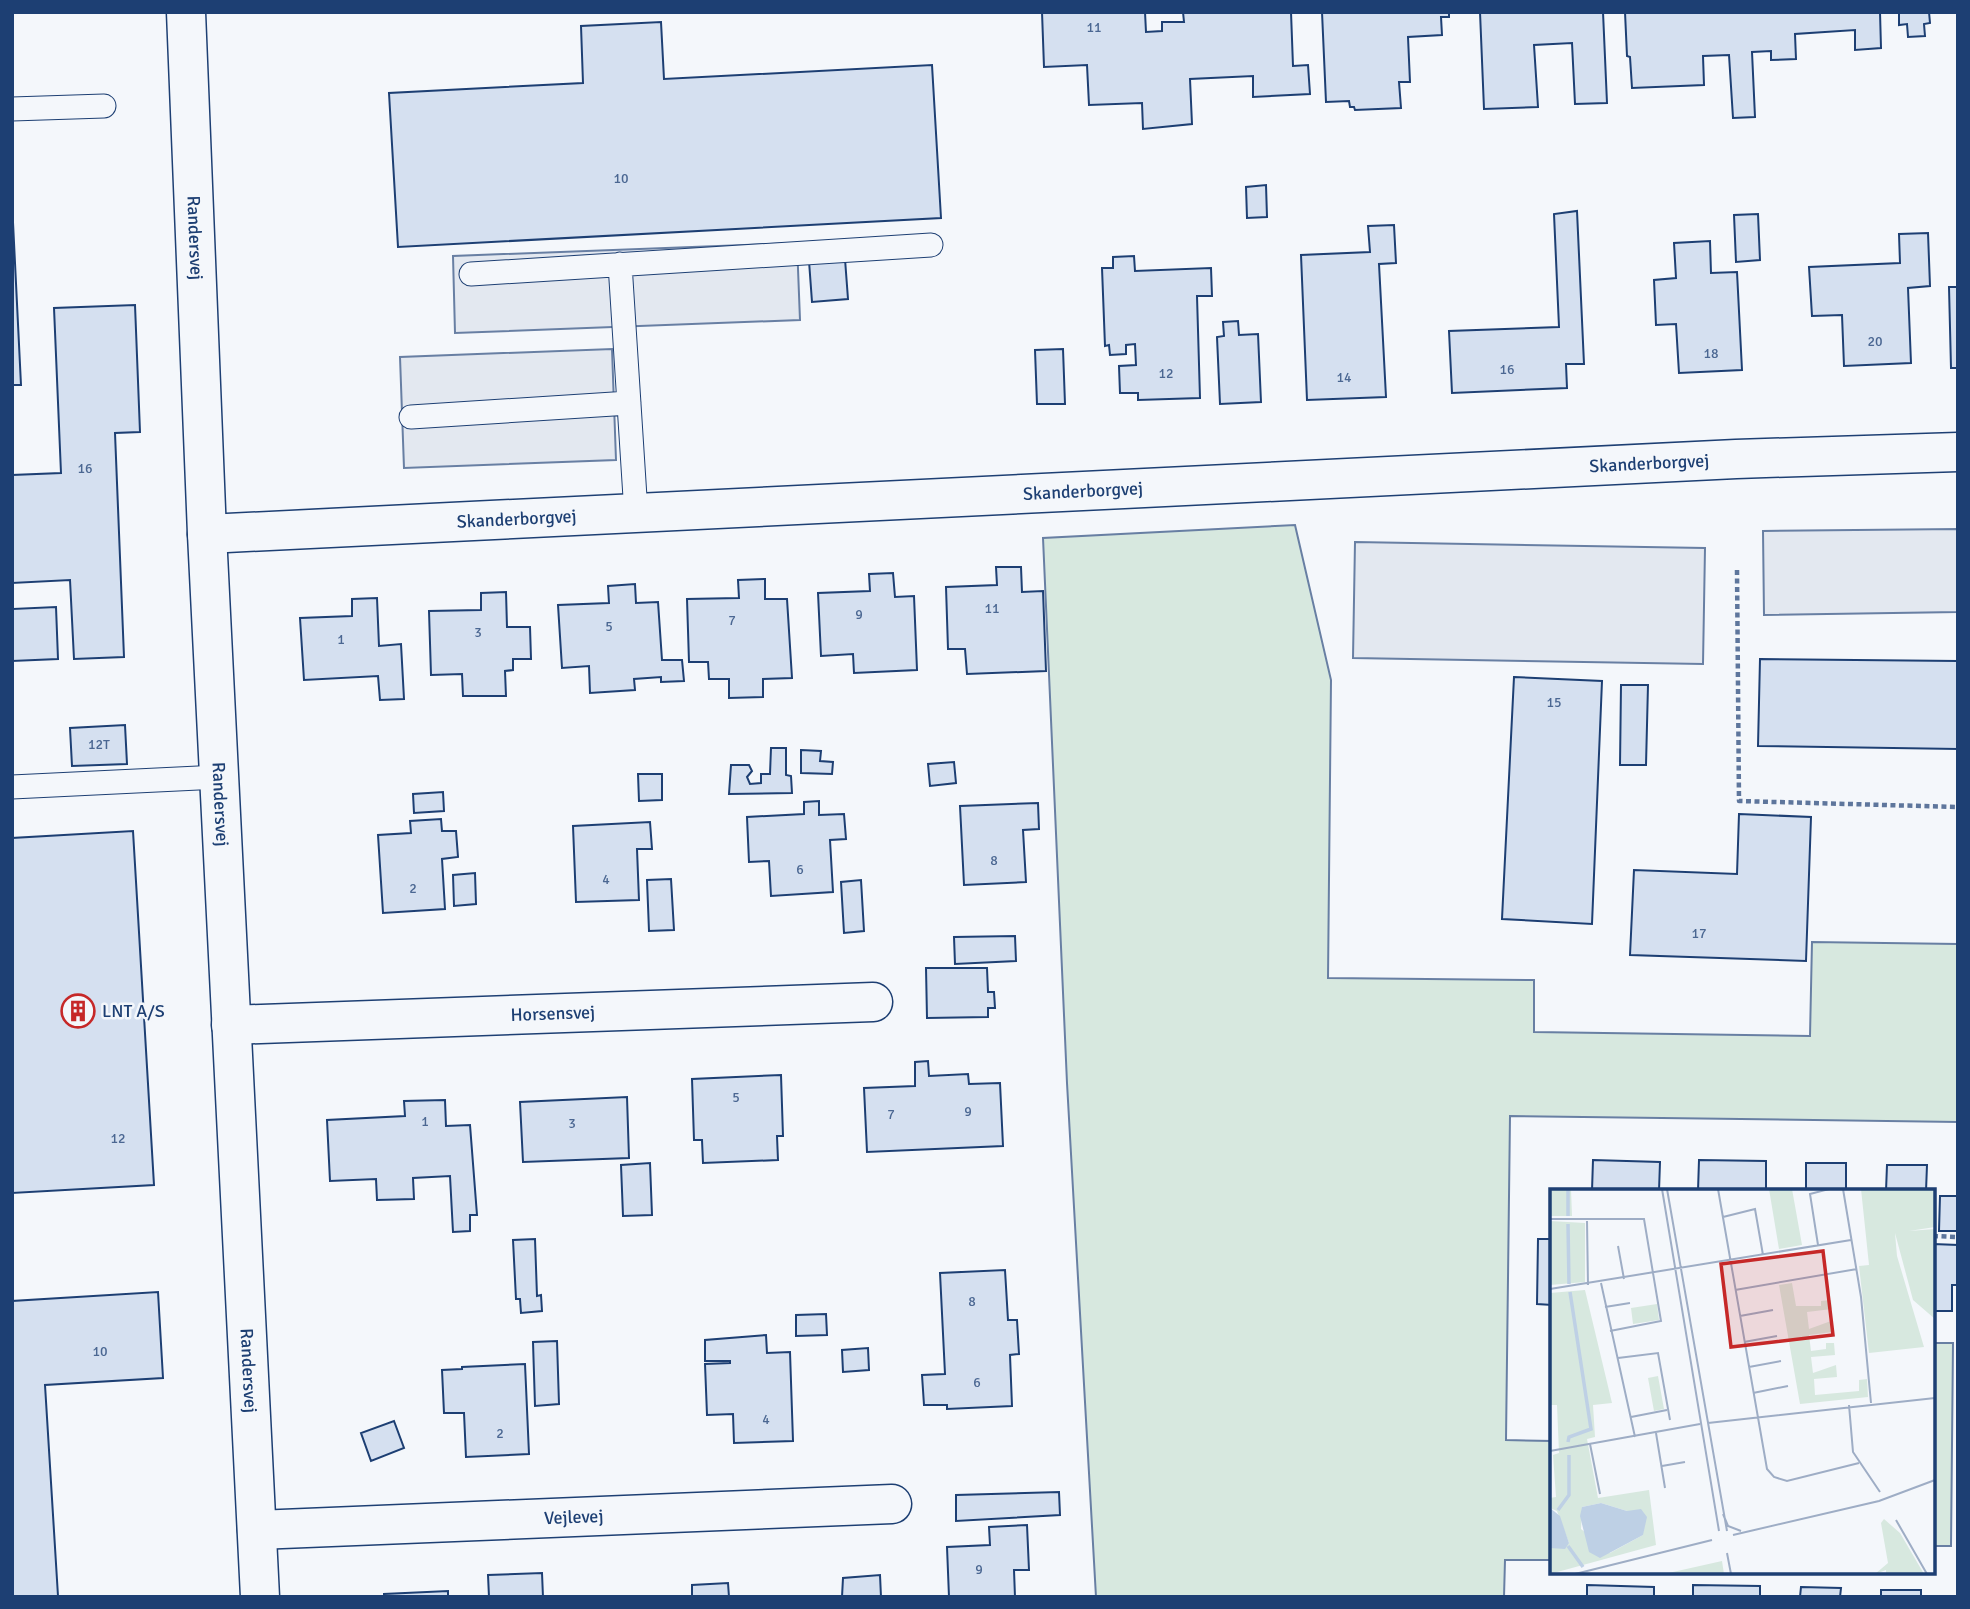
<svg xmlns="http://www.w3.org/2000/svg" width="1970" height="1609" font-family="Signika,sans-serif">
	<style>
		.green { fill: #d7e8df; stroke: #687fa3; stroke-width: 2 }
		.parking { fill: #e3e8f0; stroke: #687fa3; stroke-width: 2 }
		.building { fill: #d5e0f0; stroke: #1d3f73; stroke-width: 2 }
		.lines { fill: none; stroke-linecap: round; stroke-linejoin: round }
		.lane-casing { stroke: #1d3f73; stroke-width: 25 }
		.street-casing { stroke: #1d3f73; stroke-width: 41 }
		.path { stroke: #5e769c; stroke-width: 4.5; stroke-dasharray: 5 3.5; stroke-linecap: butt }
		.lane { stroke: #f4f7fb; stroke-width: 23 }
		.street { stroke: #f4f7fb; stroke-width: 38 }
		.labels { text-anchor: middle; stroke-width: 5; stroke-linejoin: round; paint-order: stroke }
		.number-label { font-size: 14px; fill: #4b6792 }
		.street-label { font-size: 18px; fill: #1d3f73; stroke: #f4f7fb }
		.poi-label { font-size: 18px; fill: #1d3f73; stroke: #f4f7fb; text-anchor: start }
		.inset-river { fill: none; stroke: #bed0e5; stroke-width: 3.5 }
		.inset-road { fill: none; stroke: #9eadc5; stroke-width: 2 }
		.view { fill: #c62828; fill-opacity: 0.15; stroke: #c62828; stroke-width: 3.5 }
		.inset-edge { fill: none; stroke: #1d3f73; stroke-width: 3.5 }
	</style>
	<rect width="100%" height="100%" fill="#f4f7fb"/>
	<path class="green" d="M1295 525 1331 680 1328 978 1534 980V1032L1810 1036 1812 942 1958 944V1122L1510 1116 1506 1440 1552 1441V1560H1505L1504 1597H1096L1067 1083 1043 538Z
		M1933 1343H1953L1951 1546H1933Z"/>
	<path class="parking" d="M797 243 800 320 455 333 453 256Z
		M612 349 616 460 404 468 400 357Z
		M1958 529V612L1764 615 1763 531Z
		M1355 542 1705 548 1703 664 1353 658Z"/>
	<path class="building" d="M1042 12H1145L1146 32 1162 31V22H1184L1183 12H1291L1293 66 1308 65 1310 94 1253 97V76L1190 79 1192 124 1143 129 1142 103 1089 105 1087 65 1044 67Z
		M1322 12H1449V17H1441L1442 35 1408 37 1410 82H1399L1401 108 1355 110 1354 107H1350L1349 101 1326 102Z
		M1480 12H1603L1607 103 1575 104 1572 43 1534 45 1538 107 1484 109Z
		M1625 12H1880L1881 48 1855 50V30L1795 34 1796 59 1771 60V51L1752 52 1755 117 1733 118 1729 55 1703 56 1704 85 1632 88 1630 57 1627 56Z
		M1899 12H1929L1930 23 1924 24 1925 36 1908 37 1907 24 1899 25Z
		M661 22 664 79 932 65 941 218 398 247 389 93 583 83 581 26Z
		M1266 185 1267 217 1247 218 1246 187Z
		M12 202 21 385H12Z
		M1577 211 1584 364H1566L1567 388 1452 393 1449 331 1559 327 1554 214Z
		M1758 214 1760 260 1736 262 1734 215Z
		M1394 225 1396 263 1379 264 1386 397 1307 400 1301 255 1370 252 1368 226Z
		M1928 233 1930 286 1908 288 1911 363 1844 366 1842 315 1812 316 1809 267 1900 263 1899 234Z
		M1710 241 1711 273 1737 272 1742 370 1679 373 1676 324 1656 325 1654 280 1676 278 1674 243Z
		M1134 256 1135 271 1211 268 1212 296H1197L1200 398 1138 400V393H1120L1119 366 1136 365 1135 344 1126 345V354L1110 355 1109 345 1105 346 1102 268H1113V257Z
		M845 259 848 299 812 302 809 261Z
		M1949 287H1958V368H1951Z
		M135 305 140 432 115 433 124 657 74 659 70 580 12 583V475L61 473 54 308Z
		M1238 321 1239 335 1258 334 1261 402 1220 404 1217 337 1224 336 1223 322Z
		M1063 349 1065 404H1037L1035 350Z
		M996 567H1021L1022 592 1043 591 1046 671 967 674 965 649H948L946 587 997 585Z
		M893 573 895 597 914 596 917 670 854 673 853 654 821 656 818 593 870 591 869 574Z
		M765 579V599H787L792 678 763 679V697L729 698V679H709L708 662H689L687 599 739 598 738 580Z
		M12 584 13 609 56 607 58 659 12 661Z
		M635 584 636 603 658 602 662 660H682L684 681 661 682V677L634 679 635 690 590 693 589 666 562 668 558 605 609 603 608 586Z
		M506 592 507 627H530L531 659H513V670L505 671 506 696H463L462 674 431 675 429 611 481 610V593Z
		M377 598 379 646 401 644 404 699 380 700 378 676 304 680 300 618 352 616V599Z
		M1760 659 1958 661V749L1758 746Z
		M1514 677 1602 681 1592 924 1502 919Z
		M1621 685H1648L1646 765H1620Z
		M125 725 127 764 72 766 70 728Z
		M771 748H786V775L791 776 792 793 729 794 731 765H749L752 771 747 777 750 784 761 783V774H770Z
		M801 750 821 751 820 761 833 762 832 774 801 773Z
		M954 762 956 783 930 786 928 764Z
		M638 774H662V800L639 801Z
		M443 792 444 811 414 813 413 794Z
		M819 801V815L844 814 846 839 830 840 833 892 771 896 769 861 749 862 747 817 804 814V802Z
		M1038 803 1039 829 1023 830 1026 882 964 885 960 806Z
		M1739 814 1811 817 1806 961 1630 955 1634 870 1737 874Z
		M441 819 442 831H456L458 857 442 859 445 909 383 913 378 835 411 833 410 821Z
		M650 822 652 849H637L639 900 576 902 573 826Z
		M133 831 154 1185 12 1193V838Z
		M475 873 476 904 454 906 453 875Z
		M671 879 674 930 649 931 647 880Z
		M861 880 864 931 844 933 841 882Z
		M1015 936 1016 961 955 964 954 937Z
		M926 968H987L988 992H994L995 1008H988V1017L927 1018Z
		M928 1061 929 1076 968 1074 969 1084 1000 1083 1003 1146 867 1152 864 1088 915 1086V1062Z
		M781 1075 783 1136H777L778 1160 703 1163 702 1140H694L692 1079Z
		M627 1097 629 1158 523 1162 520 1102Z
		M445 1100 446 1126 470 1125 477 1215H470V1231L453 1232 450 1176 413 1178 414 1199 377 1200 376 1179 330 1181 327 1120 405 1116 404 1101Z
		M1593 1160 1660 1162 1659 1191H1592Z
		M1699 1160 1766 1161V1191H1698Z
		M650 1163 652 1215 623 1216 621 1165Z
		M1806 1163H1846V1191H1776L1806 1190Z
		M1887 1165H1927L1926 1191H1886Z
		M1940 1196H1958V1231H1939Z
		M535 1239 537 1296 541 1295 542 1311 521 1313 520 1299H516L513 1240Z
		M1538 1239H1552V1305L1537 1304Z
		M1933 1244 1958 1245V1285H1952V1311H1933Z
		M1005 1270 1008 1320H1017L1019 1354 1010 1355 1012 1406 947 1409V1405H924L922 1375 945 1374 940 1273Z
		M158 1292 163 1378 45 1385 58 1596 12 1597V1301Z
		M826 1314 827 1335 796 1336V1315Z
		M766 1335 767 1353 790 1352 793 1441 734 1443 733 1414 707 1415 705 1364 730 1363V1361H705V1340Z
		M557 1341 559 1404 535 1406 533 1342Z
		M868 1348 869 1370 843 1372 842 1350Z
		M525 1364 529 1454 466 1457 464 1413H444L442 1370 462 1369V1367Z
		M394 1421 404 1448 371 1461 361 1433Z
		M1059 1492 1060 1515 956 1521V1495Z
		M1027 1525 1029 1570H1014L1015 1597H949L947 1547 990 1545 989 1527Z
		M542 1573 543 1597H489L488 1575Z
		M880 1575 881 1597H842L843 1578Z
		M728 1583 729 1597H692V1585Z
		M1587 1585 1654 1587V1597H1587Z
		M1693 1585 1760 1586V1597H1693Z
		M1801 1587 1841 1588 1840 1597H1800Z
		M1881 1590H1921V1597H1881Z
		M448 1591V1597H384V1594Z"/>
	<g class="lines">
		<defs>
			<path id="lane" d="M12 109 104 106
				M620 264 636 513
				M471 274 931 245
				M411 417 629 403
				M12 787 219 777"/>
			<g id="street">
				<path id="s1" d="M186 12 207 534 260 1597"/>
				<path id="s2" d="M207 534 1736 459 1958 452"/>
				<path id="s3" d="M231 1025 873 1002"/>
				<path id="s4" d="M257 1530 892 1504"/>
			</g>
		</defs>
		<use href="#lane" class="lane-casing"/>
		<use href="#street" class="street-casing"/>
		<path class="path" d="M1737 570 1739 801 1958 807
			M1933 1236 1958 1237"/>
		<use href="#lane" class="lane"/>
		<use href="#street" class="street"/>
	</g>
	<defs>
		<symbol id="building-ring" viewBox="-11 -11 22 22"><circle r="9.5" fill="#f4f7fb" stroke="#c62828" stroke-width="1.5"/><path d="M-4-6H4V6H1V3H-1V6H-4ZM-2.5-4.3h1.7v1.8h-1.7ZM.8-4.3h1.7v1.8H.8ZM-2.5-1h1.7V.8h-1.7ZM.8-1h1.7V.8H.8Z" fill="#c62828"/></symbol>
	</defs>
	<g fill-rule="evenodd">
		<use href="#building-ring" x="59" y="992" width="38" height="38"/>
	</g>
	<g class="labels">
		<g class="number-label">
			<text x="1094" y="32">11</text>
			<text x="621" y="183">10</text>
			<text x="1875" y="346">20</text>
			<text x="1711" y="358">18</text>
			<text x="1507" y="374">16</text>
			<text x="1166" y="378">12</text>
			<text x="1344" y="382">14</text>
			<text x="85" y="473">16</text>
			<text x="992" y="613">11</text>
			<text x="859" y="619">9</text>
			<text x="732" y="625">7</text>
			<text x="609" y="631">5</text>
			<text x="478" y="637">3</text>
			<text x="341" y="644">1</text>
			<text x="1554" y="707">15</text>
			<text x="99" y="749">12T</text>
			<text x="994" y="865">8</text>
			<text x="800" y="874">6</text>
			<text x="606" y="884">4</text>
			<text x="413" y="893">2</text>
			<text x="1699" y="938">17</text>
			<text x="736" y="1102">5</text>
			<text x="968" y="1116">9</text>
			<text x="891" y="1119">7</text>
			<text x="425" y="1126">1</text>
			<text x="572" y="1128">3</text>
			<text x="118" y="1143">12</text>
			<text x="972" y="1306">8</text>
			<text x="100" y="1356">10</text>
			<text x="977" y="1387">6</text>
			<text x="766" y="1424">4</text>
			<text x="500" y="1438">2</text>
			<text x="979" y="1574">9</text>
		</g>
		<g class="street-label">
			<text dy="6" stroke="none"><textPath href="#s1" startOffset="226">Randersvej</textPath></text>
			<text dy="6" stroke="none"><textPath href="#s2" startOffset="1444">Skanderborgvej</textPath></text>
			<text dy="6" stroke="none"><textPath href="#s2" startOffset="877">Skanderborgvej</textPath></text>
			<text dy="6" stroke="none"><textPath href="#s2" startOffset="310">Skanderborgvej</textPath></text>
			<text dy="6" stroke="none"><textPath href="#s1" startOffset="793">Randersvej</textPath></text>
			<text dy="6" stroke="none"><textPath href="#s3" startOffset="322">Horsensvej</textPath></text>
			<text dy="6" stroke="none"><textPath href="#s1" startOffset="1360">Randersvej</textPath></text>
			<text dy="6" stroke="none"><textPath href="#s4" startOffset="317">Vejlevej</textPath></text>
		</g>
		<g class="poi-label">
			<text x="102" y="1017">LNT A/S</text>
		</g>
	</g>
	<g transform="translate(1550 1189)">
		<rect width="385" height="385" fill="#f4f7fb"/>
		<path d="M0 0H21L22 27H0ZM219 0H242L252 56 229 60ZM311 0H385V38L359 42 385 40V130L363 111 345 44 347 67 374 158 319 164 309 77 319 76ZM0 32 35 34V93L0 96ZM242 94 246 117H271V112L281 111 282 120 257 123 259 140 281 132 282 143 259 146 261 162 276 160V154H284L285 166 261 168 263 184 286 176 287 188 264 190 265 206 309 202V191L317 190 318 208 250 215 229 96ZM35 101 62 214 43 216 45 248 37 250 48 309 99 301 106 356 0 385V359L19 354 7 322 0 319V309L6 308 3 266 9 264 7 216H0V104ZM51 314 77 322 93 346 60 364 31 340 32 318ZM107 115 109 131 83 135 81 119ZM108 187 114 220 104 222 98 189ZM334 330 350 344 374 385H336V381L325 385 338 374 331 334ZM172 372 174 385H114Z" fill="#d7e8df" fill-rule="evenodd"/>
		<path d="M51 314 77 322 91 320 97 328 93 346 50 369 39 363 30 327 32 318ZM0 319 10 327 19 354 15 360 0 359Z" fill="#bed0e5"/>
		<path class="inset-river" d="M18 0V27M18 35 19 95M18 253 19 248 41 240 20 103M8 321 19 306V266M18 357 33 378"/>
		<path class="inset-road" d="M112 0 169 342M117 0 177 342M168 0 217 280 224 288 237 292 309 274M293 0 311 108 321 214M173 28 205 20 213 66M0 30H94L111 132 60 142M37 32 38 96M268 56 260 5 279 0M68 57 74 90M51 94 85 248M0 100 301 51M185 101 307 80M55 118 80 114M190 127 223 121M194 153 227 147M68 169 108 164 120 231M199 178 231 172M203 204 238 197M299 216 303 263 330 303M81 228 117 221M158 234 385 209M106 244 115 299M40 255 50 305M0 262 150 235M112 277 135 273M173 325 178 337 191 342M346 331 377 385M183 346 329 312 385 291M177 364 181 385M25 385 162 351"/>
		<path class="view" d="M273 62 283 146 181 158 171 75Z"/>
		<rect width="385" height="385" class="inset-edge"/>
	</g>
	<rect width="1970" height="1609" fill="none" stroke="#1d3f73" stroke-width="28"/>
</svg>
